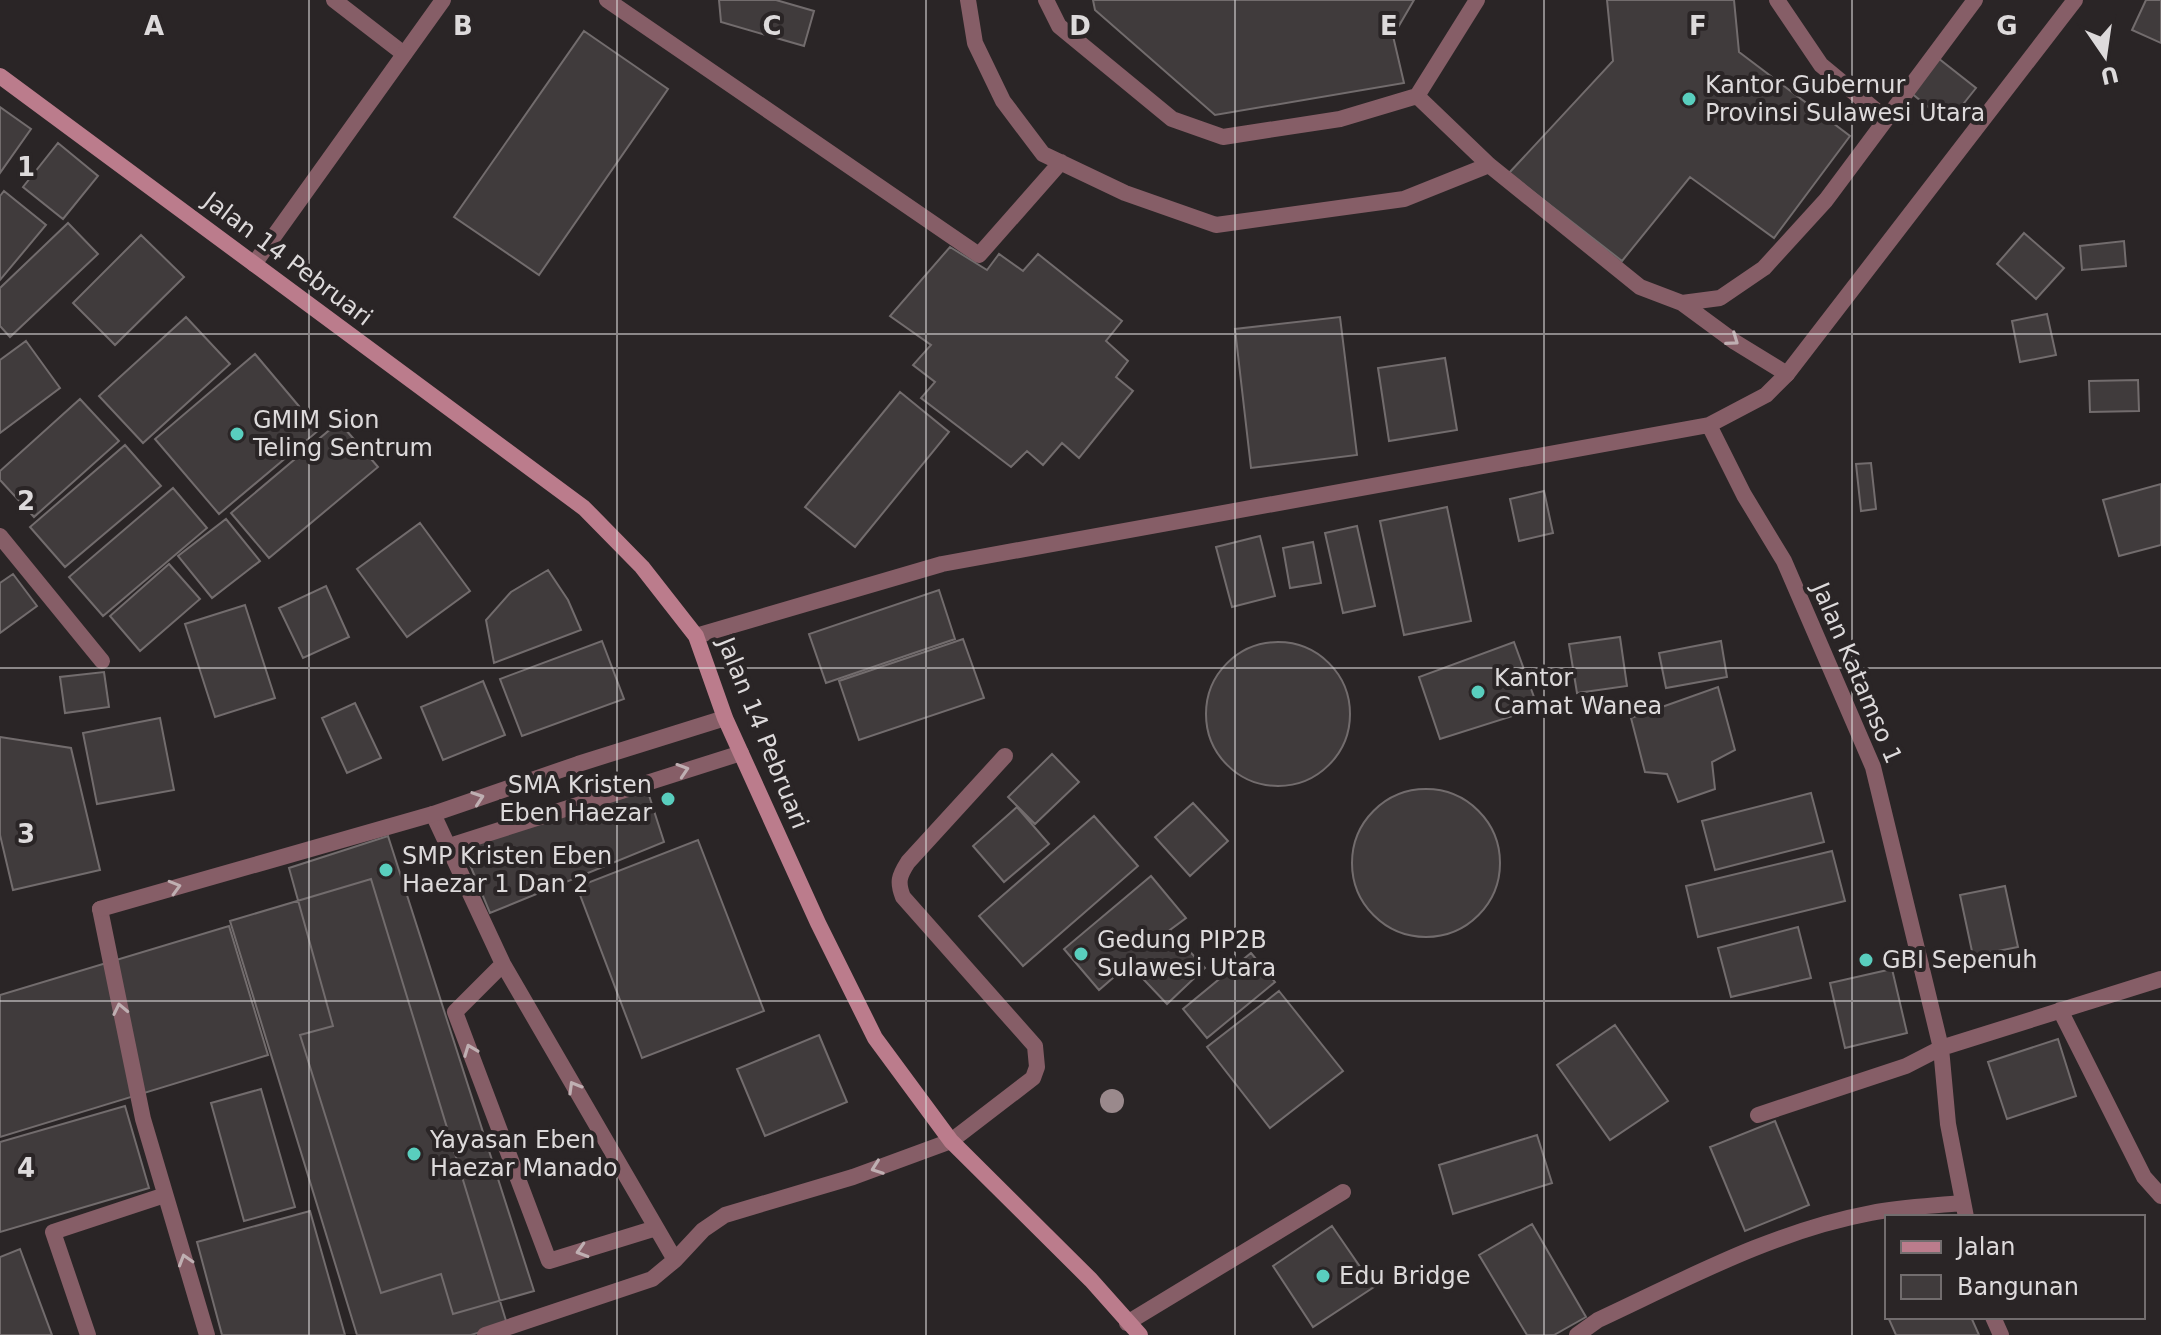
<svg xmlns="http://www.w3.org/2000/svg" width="2161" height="1335" font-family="'DejaVu Sans',sans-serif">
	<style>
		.building { fill: #403b3c; stroke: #726c6d; stroke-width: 2 }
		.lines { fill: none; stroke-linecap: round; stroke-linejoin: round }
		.service { stroke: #865e67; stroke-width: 16 }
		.minor { stroke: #865e67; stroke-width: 16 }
		.secondary { stroke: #bb7c8c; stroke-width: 16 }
		.tree { fill: #9a898c }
		.oneway { stroke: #bfafb2 }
		.grid { fill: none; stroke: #dddadb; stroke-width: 2; stroke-opacity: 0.55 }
		.poi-dot { fill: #59cebe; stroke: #2a2526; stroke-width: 3 }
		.labels { text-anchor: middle; stroke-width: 8; stroke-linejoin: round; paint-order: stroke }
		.poi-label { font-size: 24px; fill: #dddadb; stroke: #2a2526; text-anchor: start }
		.street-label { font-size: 24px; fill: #dddadb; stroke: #2a2526 }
		.grid-label { font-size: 26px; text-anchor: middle; font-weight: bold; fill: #dddadb; stroke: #2a2526; stroke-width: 8; stroke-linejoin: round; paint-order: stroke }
	</style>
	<rect width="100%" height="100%" fill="#2a2526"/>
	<path class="building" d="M719 0H776L814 11 804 46 721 22Z
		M1093 0H1414L1393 36 1404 83 1215 115 1095 10Z
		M1607 0H1734L1739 52 1850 136 1774 238 1690 177 1622 261 1509 173 1613 61Z
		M2146 0H2161V43L2132 30Z
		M584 31 668 89 539 275 454 217Z
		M1938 58 1976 88 1948 123 1910 92Z
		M0 107 31 129 0 173Z
		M58 143 98 176 63 219 23 187Z
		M4 191 46 225 0 280V196Z
		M68 223 98 254 10 337 0 326V288Z
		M2024 233 2064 268 2036 299 1997 264Z
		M141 235 184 277 115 345 73 303Z
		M2124 241 2126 266 2082 270 2080 246Z
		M950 247 987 270 999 254 1023 271 1038 254 1122 321 1106 341 1128 361 1116 377 1133 391 1079 458 1062 443 1043 465 1027 451 1011 467 921 398 935 382 913 365 931 345 890 316Z
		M2047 314 2056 355 2020 362 2012 321Z
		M186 317 230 364 143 443 99 396Z
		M1340 317 1357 455 1251 468 1235 329Z
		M26 341 60 388 0 433V360Z
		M255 354 319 430 219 514 155 439Z
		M1445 358 1457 430 1389 441 1378 368Z
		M2138 380 2139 411 2090 412 2089 381Z
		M900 392 949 432 855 547 805 507Z
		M80 399 119 441 34 517 0 480V471Z
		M339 422 378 467 269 558 231 513Z
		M125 445 161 486 65 567 30 527Z
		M1871 463 1876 509 1861 511 1856 464Z
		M2161 484V545L2119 556 2103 500Z
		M173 488 207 528 103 616 69 577Z
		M1544 491 1553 533 1519 541 1510 499Z
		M1447 507 1471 621 1404 635 1380 521Z
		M226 519 260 561 212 598 178 556Z
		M420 523 470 591 407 637 357 569Z
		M1357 526 1375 606 1343 613 1325 533Z
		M1260 536 1275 596 1232 607 1216 547Z
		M1313 542 1321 583 1290 588 1283 548Z
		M169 564 200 599 140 651 110 616Z
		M548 570 568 600 581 630 494 663 486 620 511 592Z
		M13 574 37 606 0 633V583Z
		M326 586 349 637 303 658 279 608Z
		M939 590 955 639 826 683 809 634Z
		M245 605 275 698 215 717 185 624Z
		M1620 637 1627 686 1577 693 1569 644Z
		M963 639 984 698 859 740 839 681Z
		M602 641 624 699 522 736 500 679Z
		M1721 641 1727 677 1666 688 1659 653Z
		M1514 642 1538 708 1440 739 1419 677Z
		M1206 714a72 72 0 1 1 144 0a72 72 0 1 1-144 0Z
		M104 672 109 707 65 713 60 677Z
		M483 681 505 735 443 760 421 707Z
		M1718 687 1735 750 1712 762 1715 789 1678 802 1667 774 1645 772 1631 718Z
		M355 703 381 758 347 773 322 718Z
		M160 718 174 790 97 804 83 733Z
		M0 737 71 748 100 870 13 890 0 835Z
		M1052 754 1079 782 1035 824 1008 797Z
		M1352 863a74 74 0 1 1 148 0a74 74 0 1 1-148 0Z
		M647 789 664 842 490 913 463 848Z
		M1811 793 1824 842 1715 870 1702 821Z
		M1193 803 1228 841 1190 876 1155 837Z
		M1017 807 1049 844 1004 882 973 846Z
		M1094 816 1138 866 1023 966 979 916Z
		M388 836 534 1291 453 1314 441 1274 381 1293 300 1035 333 1026 289 868Z
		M698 840 764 1011 642 1058 577 887Z
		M1832 851 1845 901 1698 937 1686 886Z
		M1151 876 1186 918 1170 930 1205 968 1167 1004 1129 964 1099 990 1064 949Z
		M371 879 507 1324 471 1335H357L230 921Z
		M2005 886 2018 947 1973 956 1960 895Z
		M229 926 268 1055 0 1137V995Z
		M1798 927 1811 978 1731 997 1718 948Z
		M1251 953 1275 982 1207 1038 1183 1009Z
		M1892 969 1907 1033 1845 1048 1830 983Z
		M1279 991 1343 1071 1270 1128 1207 1047Z
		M1615 1025 1668 1101 1610 1140 1557 1065Z
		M819 1035 847 1102 765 1136 737 1069Z
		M2058 1039 2076 1096 2007 1119 1988 1062Z
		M261 1089 295 1207 244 1221 211 1103Z
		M125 1106 149 1188 0 1232V1142Z
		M1775 1121 1809 1205 1745 1231 1710 1147Z
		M1537 1135 1552 1183 1453 1214 1439 1165Z
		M310 1211 345 1335H222L197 1242Z
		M1532 1224 1586 1317 1554 1335H1527L1479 1255Z
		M1332 1226 1374 1287 1313 1327 1273 1266Z
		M20 1249 52 1335H0V1257Z
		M1888 1317H1971L1979 1335H1896Z"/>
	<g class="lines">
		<path class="service" d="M334 0 404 54
			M607 0 979 255 1061 162
			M968 0 975 43 1003 101 1043 154 1125 193 1216 225 1404 199 1489 165
			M1046 0 1059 26 1172 119 1223 137 1340 119 1417 96
			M1477 0 1417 96 1489 165 1640 287 1682 303 1720 298 1764 268 1826 200 1975 0
			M1777 0 1821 65 1885 118
			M1682 303 1735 342 1787 374
			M433 814 503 964 675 1260 703 1230 725 1215 853 1177 951 1141 1033 1078 1037 1067 1035 1046 903 897C897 882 899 876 908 862L1005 756
			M449 846 741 753
			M100 909 143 1119 207 1335
			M503 964 455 1012 549 1261 656 1228
			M88 1335 53 1232 165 1195
			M485 1335 652 1279 675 1260"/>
		<path class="minor" d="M254 264 443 0
			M1709 425 1744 495 1784 561 1873 767 1941 1048 1948 1124 1966 1217
			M0 536 102 661
			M696 636 942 564 1709 425 1766 395 1787 374 2075 0
			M100 909 433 814 578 764 725 718
			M2060 1010 2144 1177 2161 1196
			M1758 1115 1906 1066 1941 1048 2161 979
			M1993 1317 2001 1335
			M1127 1323 1343 1192
			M1577 1335 1598 1320C1686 1279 1774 1231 1871 1213 1901 1207 1932 1206 1962 1203"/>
		<path class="secondary" d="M0 76 584 508 642 567 696 636 725 718 818 923 875 1038 951 1141 1091 1280 1140 1335"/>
	</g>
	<circle class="tree" cx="1112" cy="1101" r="12"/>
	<defs><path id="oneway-chevron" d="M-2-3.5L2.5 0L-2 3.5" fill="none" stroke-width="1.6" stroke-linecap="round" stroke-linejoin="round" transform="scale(2)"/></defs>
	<g class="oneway">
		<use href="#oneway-chevron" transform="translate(1733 340) rotate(35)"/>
		<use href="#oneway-chevron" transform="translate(683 770) rotate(-18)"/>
		<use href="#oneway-chevron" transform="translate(478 798) rotate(-19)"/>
		<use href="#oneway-chevron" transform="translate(175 887) rotate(-16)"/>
		<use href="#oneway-chevron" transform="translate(120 1009) rotate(-102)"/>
		<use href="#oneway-chevron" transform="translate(470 1050) rotate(-111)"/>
		<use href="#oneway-chevron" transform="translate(574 1087) rotate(-120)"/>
		<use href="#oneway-chevron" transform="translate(877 1168) rotate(160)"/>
		<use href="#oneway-chevron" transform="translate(582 1251) rotate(163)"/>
		<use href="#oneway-chevron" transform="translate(185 1260) rotate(-107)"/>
	</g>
	<path class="grid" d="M309 0V1335M617 0V1335M926 0V1335M1235 0V1335M1544 0V1335M1852 0V1335M0 334H2161M0 668H2161M0 1001H2161"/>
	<g class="poi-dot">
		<circle cx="1689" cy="99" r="8"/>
		<circle cx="237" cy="434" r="8"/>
		<circle cx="1478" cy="692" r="8"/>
		<circle cx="668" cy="799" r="8"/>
		<circle cx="386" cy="870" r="8"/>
		<circle cx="1081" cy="954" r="8"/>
		<circle cx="1866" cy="960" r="8"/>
		<circle cx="414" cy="1154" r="8"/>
		<circle cx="1323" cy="1276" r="8"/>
	</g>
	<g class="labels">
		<g class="poi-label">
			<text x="1705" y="93">Kantor Gubernur<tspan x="1705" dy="28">Provinsi Sulawesi Utara</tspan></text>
			<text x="253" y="428">GMIM Sion<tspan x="253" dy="28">Teling Sentrum</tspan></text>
			<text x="1494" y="686">Kantor<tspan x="1494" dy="28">Camat Wanea</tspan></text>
			<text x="652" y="793" text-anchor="end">SMA Kristen<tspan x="652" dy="28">Eben Haezar</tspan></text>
			<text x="402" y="864">SMP Kristen Eben<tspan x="402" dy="28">Haezar 1 Dan 2</tspan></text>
			<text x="1097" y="948">Gedung PIP2B<tspan x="1097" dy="28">Sulawesi Utara</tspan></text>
			<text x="1882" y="968">GBI Sepenuh</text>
			<text x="430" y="1148">Yayasan Eben<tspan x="430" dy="28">Haezar Manado</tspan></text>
			<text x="1339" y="1284">Edu Bridge</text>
		</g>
		<g class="street-label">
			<text transform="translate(288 259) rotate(37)" y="8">Jalan 14 Pebruari</text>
			<text transform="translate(1857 673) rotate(67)" y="8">Jalan Katamso 1</text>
			<text transform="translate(763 733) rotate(68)" y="8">Jalan 14 Pebruari</text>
		</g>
	</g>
	<g class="grid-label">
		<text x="154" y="35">A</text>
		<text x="463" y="35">B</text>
		<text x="772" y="35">C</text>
		<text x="1080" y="35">D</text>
		<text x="1389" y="35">E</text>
		<text x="1698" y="35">F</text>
		<text x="2007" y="35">G</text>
		<text x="26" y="176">1</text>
		<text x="26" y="510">2</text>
		<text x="26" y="843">3</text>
		<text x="26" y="1177">4</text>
	</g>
	<rect x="1885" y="1215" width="260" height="104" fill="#2a2526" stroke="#726d6e" stroke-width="2"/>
	<rect x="1901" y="1241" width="40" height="12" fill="#bb7c8c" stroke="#726d6e" stroke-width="2"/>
	<text x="1957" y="1255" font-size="24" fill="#dddadb">Jalan</text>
	<rect x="1901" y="1275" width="40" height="24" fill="#403b3c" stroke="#726d6e" stroke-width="2"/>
	<text x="1957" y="1295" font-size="24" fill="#dddadb">Bangunan</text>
	<g transform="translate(2105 56) rotate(167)" stroke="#2a2526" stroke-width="6" paint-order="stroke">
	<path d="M0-6L14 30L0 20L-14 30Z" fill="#dddadb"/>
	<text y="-12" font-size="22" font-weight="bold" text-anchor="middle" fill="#dddadb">U</text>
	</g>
</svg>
